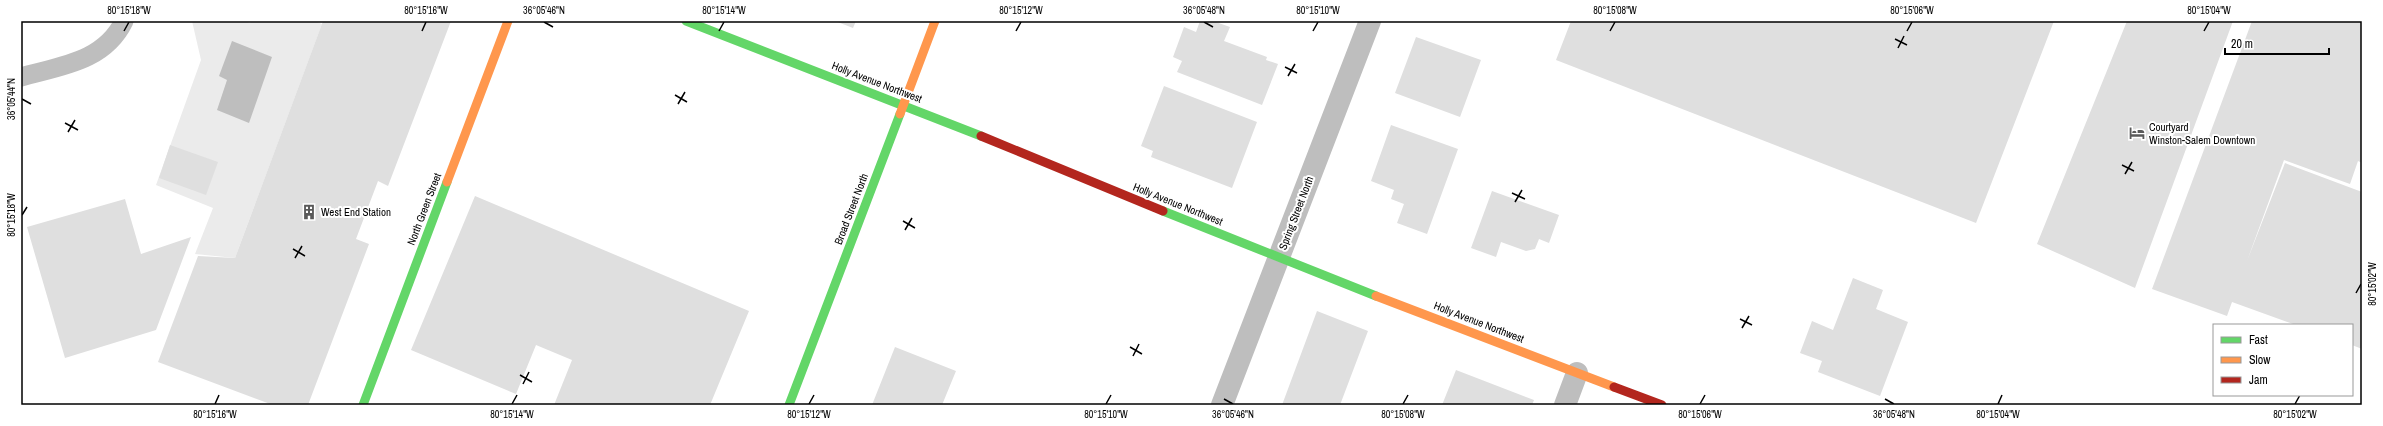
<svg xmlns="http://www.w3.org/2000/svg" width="2383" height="426" font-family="'Archivo Narrow',sans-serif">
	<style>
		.green { fill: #ebebeb }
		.water { fill: #bebebe }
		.building { fill: #dfdfdf }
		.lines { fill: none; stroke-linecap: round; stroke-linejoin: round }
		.lane { stroke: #bebebe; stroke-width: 19 }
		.street { stroke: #bebebe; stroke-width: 22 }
		.fast { stroke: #63d668; stroke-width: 9 }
		.slow { stroke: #ff974d; stroke-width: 9 }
		.jam { stroke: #b3261e; stroke-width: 9 }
		.ticks { fill: none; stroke: #000; stroke-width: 1.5 }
		.labels { text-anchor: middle; stroke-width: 4; stroke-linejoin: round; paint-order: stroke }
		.street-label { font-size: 11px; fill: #000; stroke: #fff }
		.poi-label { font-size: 11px; fill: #000; stroke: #fff; text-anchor: start }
		.neatline { fill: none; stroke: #000; stroke-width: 1.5 }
		.ticks-label { font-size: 10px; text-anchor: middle; fill: #000 }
	</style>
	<rect width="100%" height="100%" fill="#fff"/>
	<path class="green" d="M192 21H244L250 23 251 21H315L322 24 235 258 195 254 213 208 156 185 201 60Z"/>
	<path class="water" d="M232 41 272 57 249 123 217 110 227 80 219 76Z"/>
	<path class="building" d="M323 21H451L388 186 378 181 356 239 369 244 308 405H273L158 362 198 256 235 258Z
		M835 21H856L853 28Z
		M1200 21H1213L1230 27 1224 41 1267 57 1266 60 1278 64 1262 105 1177 72 1182 61 1173 57 1184 27 1196 32Z
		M1571 21H2054L1976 223 1556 60Z
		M2127 21H2233L2135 288 2037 244Z
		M2252 21H2362V163L2358 161 2350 184 2284 160 2247 261 2285 163 2362 192V349L2352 345V325H2296L2232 302 2227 316 2152 289Z
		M1416 37 1481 60 1460 117 1395 93Z
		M1164 86 1257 122 1232 188 1151 157 1153 151 1141 146Z
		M1391 125 1458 149 1427 234 1397 223 1404 204 1391 199 1394 190 1371 181Z
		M170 145 218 162 206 195 159 178Z
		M1492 191 1559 215 1549 243 1539 239 1535 249 1526 251 1501 242 1496 257 1471 248Z
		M475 196 749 311 710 405H554L572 360 536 345 516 394 411 350Z
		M125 199 141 254 191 237 156 330 65 358 27 227Z
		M1853 278 1883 290 1876 309 1908 322 1880 396 1818 372 1822 361 1800 353 1812 321 1833 330Z
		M1317 311 1368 331 1340 405H1282Z
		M895 347 956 371 942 405H872Z
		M1456 370 1534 400 1532 405H1442Z"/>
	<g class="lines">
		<path class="lane" d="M21 77C60 66 104 62 124 21"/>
		<path class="street" d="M1222 405 1370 21
			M1565 405 1577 373"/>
		<path class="fast" d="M686 21 981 136
			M1163 211 1376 296
			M363 405 447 182
			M789 405 900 114"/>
		<path class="slow" d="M900 114 935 21
			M447 182 508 21
			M1376 296 1614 387"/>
		<path class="jam" d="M981 136 1163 211
			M1614 387 1662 405"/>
	</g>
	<path class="ticks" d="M544 22 553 27M1204 22 1213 27M124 31 129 22M422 31 426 22M719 31 724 22M1016 31 1021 22M1313 31 1318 22M1610 31 1615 22M1907 31 1912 22M2204 31 2209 22M1895 39 1907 45M1898 48 1904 36M1285 67 1297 73M1288 76 1295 64M675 95 687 102M22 99 31 104M678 104 685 92M65 123 78 130M68 132 75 120M2122 165 2134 171M2125 174 2132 162M1512 193 1525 199M1515 202 1522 190M22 215 27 207M903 221 915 228M905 230 912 218M293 249 305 256M295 258 302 246M2356 293 2361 284M1740 319 1752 325M1742 328 1749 316M1130 347 1142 354M1133 356 1139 344M520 375 532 382M523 384 529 372M1224 399 1233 404M1885 399 1894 404M215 404 219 395M512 404 517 395M809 404 814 395M1106 404 1111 395M1403 404 1408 395M1700 404 1705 395M1998 404 2002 395M2295 404 2300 395"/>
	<defs>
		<symbol id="hotel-bare" viewBox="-9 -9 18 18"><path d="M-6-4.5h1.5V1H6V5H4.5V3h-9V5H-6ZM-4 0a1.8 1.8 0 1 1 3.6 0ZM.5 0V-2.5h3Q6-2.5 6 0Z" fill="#595959" stroke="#fff" stroke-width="2.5" paint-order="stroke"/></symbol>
		<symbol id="building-bare" viewBox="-9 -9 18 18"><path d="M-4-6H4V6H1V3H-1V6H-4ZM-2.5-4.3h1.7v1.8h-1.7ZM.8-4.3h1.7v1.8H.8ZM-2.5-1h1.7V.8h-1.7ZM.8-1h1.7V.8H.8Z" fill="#595959" stroke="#fff" stroke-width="2.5" paint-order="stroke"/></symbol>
	</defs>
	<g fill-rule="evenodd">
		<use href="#hotel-bare" x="2126" y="122" width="22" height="22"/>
		<use href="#building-bare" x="298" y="201" width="22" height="22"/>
	</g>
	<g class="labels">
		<g class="street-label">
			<text transform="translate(877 82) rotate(21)" y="4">Holly Avenue Northwest</text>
			<text transform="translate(1178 204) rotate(22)" y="4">Holly Avenue Northwest</text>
			<text transform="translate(424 209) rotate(-69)" y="4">North Green Street</text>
			<text transform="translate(851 209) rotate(-69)" y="4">Broad Street North</text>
			<text transform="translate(1296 213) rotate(-69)" y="4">Spring Street North</text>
			<text transform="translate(1479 322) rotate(21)" y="4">Holly Avenue Northwest</text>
		</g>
		<g class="poi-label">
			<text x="2149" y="131">Courtyard<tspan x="2149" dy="13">Winston-Salem Downtown</tspan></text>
			<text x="321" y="216">West End Station</text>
		</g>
	</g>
	<rect width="2383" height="426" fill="none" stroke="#ffffff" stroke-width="44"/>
	<rect x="2213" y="324" width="140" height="72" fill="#ffffff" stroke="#999999"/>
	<rect x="2221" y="337" width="20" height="6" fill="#63d668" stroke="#999999"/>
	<text x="2249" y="344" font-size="12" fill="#000000">Fast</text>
	<rect x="2221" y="357" width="20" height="6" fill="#ff974d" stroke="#999999"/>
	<text x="2249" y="364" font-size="12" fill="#000000">Slow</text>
	<rect x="2221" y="377" width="20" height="6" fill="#b3261e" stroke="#999999"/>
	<text x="2249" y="384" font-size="12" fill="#000000">Jam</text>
	<path d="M2225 48v6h104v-6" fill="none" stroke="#000000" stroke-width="2"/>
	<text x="2231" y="48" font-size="12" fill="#000000" stroke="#ffffff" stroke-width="3" paint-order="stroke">20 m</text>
	<rect x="22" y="22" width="2339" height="382" class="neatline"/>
	<g class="ticks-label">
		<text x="129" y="14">80°15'18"W</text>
		<text x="426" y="14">80°15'16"W</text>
		<text x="544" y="14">36°05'46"N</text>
		<text x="724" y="14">80°15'14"W</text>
		<text x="1021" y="14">80°15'12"W</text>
		<text x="1204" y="14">36°05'48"N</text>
		<text x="1318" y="14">80°15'10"W</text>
		<text x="1615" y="14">80°15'08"W</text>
		<text x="1912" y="14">80°15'06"W</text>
		<text x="2209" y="14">80°15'04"W</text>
		<text transform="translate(11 99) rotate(-90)" y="4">36°05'44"N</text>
		<text transform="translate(11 215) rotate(-90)" y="4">80°15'18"W</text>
		<text transform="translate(2372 284) rotate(-90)" y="4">80°15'02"W</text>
		<text x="215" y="418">80°15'16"W</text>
		<text x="512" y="418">80°15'14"W</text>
		<text x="809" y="418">80°15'12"W</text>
		<text x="1106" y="418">80°15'10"W</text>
		<text x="1233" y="418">36°05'46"N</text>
		<text x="1403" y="418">80°15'08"W</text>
		<text x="1700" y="418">80°15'06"W</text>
		<text x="1894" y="418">36°05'48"N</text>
		<text x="1998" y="418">80°15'04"W</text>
		<text x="2295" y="418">80°15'02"W</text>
	</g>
</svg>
